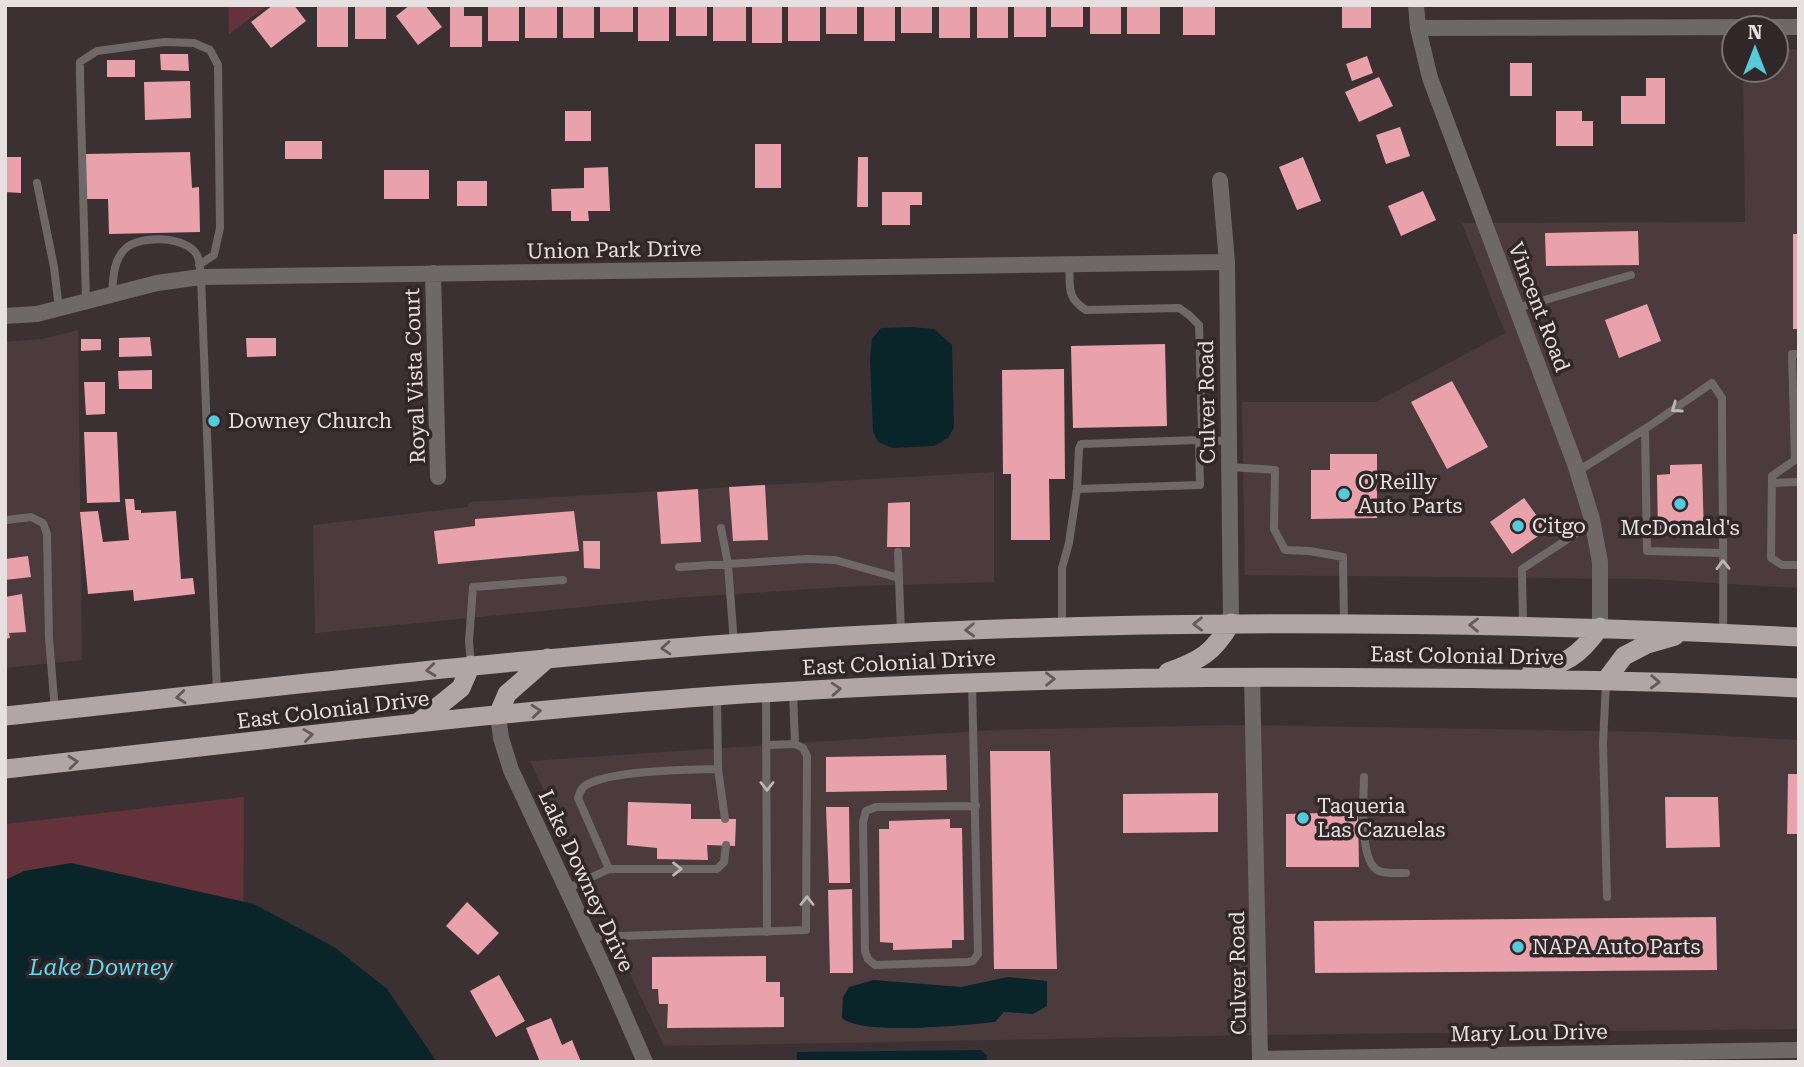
<svg xmlns="http://www.w3.org/2000/svg" width="1804" height="1067" font-family="'Roboto Serif',serif">
	<style>
		.built { fill: #4c3b3d }
		.green { fill: #63323a }
		.water { fill: #092529 }
		.building { fill: #e9a2ab }
		.lines { fill: none; stroke-linecap: round; stroke-linejoin: round }
		.service { stroke: #6e6869; stroke-width: 8 }
		.minor { stroke: #6e6869; stroke-width: 16 }
		.trunk { stroke: #b2a5a6; stroke-width: 19 }
		.oneway { stroke: #bdb6b7 }
		.oneway2 { stroke: #65595a }
		.poi-dot { fill: #54cadd; stroke: #312728; stroke-width: 2.5 }
		.labels { text-anchor: middle; stroke-width: 7; stroke-linejoin: round; paint-order: stroke }
		.street-label { font-size: 21px; fill: #e7e0e1; stroke: #312728 }
		.poi-label { font-size: 21px; fill: #e7e0e1; stroke: #312728; text-anchor: start }
		.water-label { font-size: 23px; font-style: italic; fill: #5cdcf1; stroke: #312728 }
	</style>
	<rect width="100%" height="100%" fill="#3c3132"/>
	<path class="built" d="M1799 49V588L1647 579 1245 575 1242 402H1376L1505 333 1462 223 1745 222 1743 70H1776V50Z
		M78 330 82 660 5 668V342L42 339Z
		M994 472V582L858 586 676 598 315 633 313 525 468 507 469 502Z
		M1234 725 1656 732 1799 740V1029L1256 1035 664 1046 530 761 994 730Z"/>
	<path class="green" d="M228 5H268L229 34Z
		M244 797 243 1062H5V824Z"/>
	<path class="water" d="M911 327 934 329 952 345 954 428 948 438 934 446 893 448 878 442 873 432 870 358 872 339 881 328Z
		M71 863 254 904 334 947 387 989 437 1062H5V880L24 871Z
		M1008 977 1047 981V1006L1033 1014 1004 1012 995 1022C966 1025 862 1036 842 1018L843 997 849 987 874 980 961 987Z
		M980 1050 987 1055 986 1062H797V1052Z"/>
	<path class="building" d="M273 5H294L306 21 271 48 251 22Z
		M317 5H348V47H317Z
		M355 5H386V39H355Z
		M410 5H425L442 27 418 45 396 16Z
		M450 5H464V16H482V47H450Z
		M488 5H519V41H488Z
		M525 5H557V38H525Z
		M563 5H594V38H563Z
		M600 5H633V32H600Z
		M638 5H669V41H638Z
		M676 5H707V36H676Z
		M713 5H746V41H713Z
		M752 5H782V43H752Z
		M788 5H820V41H788Z
		M826 5H857V34H826Z
		M864 5H895V41H864Z
		M901 5H932V33H901Z
		M939 5H970V38H939Z
		M977 5H1008V38H977Z
		M1014 5H1046V37H1014Z
		M1051 5H1083V27H1051Z
		M1090 5H1121V34H1090Z
		M1127 5H1160V34H1127Z
		M1183 5H1215V35H1183Z
		M1342 5H1371V28H1342Z
		M160 54H188L189 71 161 70Z
		M1367 56 1373 73 1352 81 1346 64Z
		M107 60H135V77H107Z
		M1510 63H1532V96H1510Z
		M1379 77 1393 106 1359 122 1345 92Z
		M1646 78H1665V124H1621V96H1646Z
		M190 81 191 118 145 120 144 82Z
		M565 111H591V141H565Z
		M1556 111H1582V121H1593V146H1556Z
		M1400 127 1410 156 1386 164 1376 135Z
		M285 141H322V159H285Z
		M755 144H781V188H755Z
		M190 152 192 188 199 187 200 232 109 234 108 199H86V154Z
		M5 157H21V193L5 192Z
		M858 157H868V207H857Z
		M1303 157 1321 201 1297 210 1279 167Z
		M608 167 610 211H588L589 221H571V211H552L551 189 584 188V168Z
		M384 170H429V199H384Z
		M457 181H487V206H457Z
		M1423 191 1436 220 1401 236 1388 206Z
		M882 192H922V205H910V225H882Z
		M1638 231 1639 265 1546 266 1545 233Z
		M1793 234H1799V329H1793Z
		M1647 304 1661 341 1619 358 1605 320Z
		M150 337 152 356 119 357V338Z
		M246 338H276V356L247 357Z
		M81 339H101V350L81 351Z
		M1165 344 1167 426 1073 428 1071 346Z
		M1064 369 1065 479H1049L1050 540H1011V474H1003L1002 370Z
		M152 370V389H119L118 371Z
		M1452 381 1488 447 1447 469 1411 402Z
		M84 382H105V414L86 415Z
		M84 432H117L120 502 87 503Z
		M1330 454H1377V518L1311 519V470H1330Z
		M1702 464 1704 536 1671 537V534L1658 535 1657 475 1670 474V465Z
		M765 485 768 540 733 541 729 487Z
		M698 489 701 542 661 544 657 492Z
		M1524 498 1547 530 1512 554 1490 522Z
		M125 499H134L135 510H141V513L176 511 181 579 193 578 195 594 134 601 133 590 88 594 80 512 98 511 103 542 129 540Z
		M910 502V547H887L888 503Z
		M574 511 579 551 438 564 434 531 475 526V519Z
		M583 541H600V569L584 568Z
		M28 556 31 577 5 580V559Z
		M22 594 26 632 9 633 10 638 5 639V597Z
		M990 751H1050L1057 969H994Z
		M946 755 947 790 826 792V757Z
		M1788 774H1799V834H1787Z
		M1218 793V832L1123 833V794Z
		M1665 797H1718L1720 847 1666 848Z
		M628 802 691 804V819H736L735 846 707 845 708 860 657 859V848L627 845Z
		M826 807H849L850 883H829Z
		M1358 812 1359 867H1286V814Z
		M950 819V828H962L964 940H952V948L893 950V943L880 942 879 829H889V821Z
		M852 889 853 973H830L828 890Z
		M467 902 499 933 478 955 446 926Z
		M1716 917 1717 970 1315 973 1314 921Z
		M766 956V982H780V997H784V1027L667 1028 668 1004H659L658 989H652V957Z
		M499 975 525 1021 496 1037 470 991Z
		M551 1018 562 1045 572 1040 581 1062H540L526 1028Z"/>
	<g class="lines">
		<path class="service" d="M37 183 54 267 59 309
			M112 295C113 280 113 259 126 248 141 235 187 236 197 255 200 260 200 270 201 277L217 693
			M86 302 80 76V62L97 51 164 42 194 43 210 50 218 65 220 228 214 255 199 265
			M1517 308 1631 275
			M1799 354H1792L1795 460H1799
			M1795 460 1772 476 1771 558 1782 565H1799
			M1229 467 1275 470 1274 529 1285 550 1310 551 1343 557 1344 623
			M1578 471 1645 429
			M1772 483 1799 482
			M1077 489 1200 485 1199 440 1229 441
			M7 520 31 517 43 523 47 534 49 638 55 711
			M721 528 728 564 734 644
			M898 552 901 633
			M1723 553 1647 551 1645 429 1712 383 1722 398C1722 476 1724 555 1723 633
			M679 567 807 559 835 560 899 578
			M1523 626 1522 569 1577 533 1592 519
			M1062 627V568L1069 543 1077 489 1079 449 1081 444 1199 440 1202 434 1199 325 1189 315 1179 308 1086 310C1065 297 1071 285 1069 264
			M471 665 469 641 473 587 563 580
			M972 682 978 954 973 961 968 962 875 965 868 959 865 951 863 822 866 811 876 807 976 806
			M1606 683 1603 743 1607 897
			M766 694 767 932
			M766 745 795 744
			M718 769 725 819
			M1364 777C1364 797 1358 862 1379 871 1386 874 1399 873 1406 873
			M609 869H717L724 862 726 845
			M567 889 609 869 578 798C580 792 581 788 586 785 612 770 686 770 718 769L717 696
			M589 937 806 930 807 756 803 748 795 744 793 692"/>
		<path class="minor" d="M1416 5 1418 28 1430 78 1575 464 1592 519 1600 562V627
			M1418 28 1799 27
			M1220 180 1227 262 1231 623
			M433 273 438 477
			M5 316 37 314 157 283 201 277 1227 262
			M1252 676 1260 1059 1799 1050
			M498 715 501 738 511 770 607 975 645 1062"/>
		<path class="trunk" d="M1168 672C1201 660 1213 653 1231 623
			M1531 673C1567 662 1578 658 1600 627
			M1606 680 1624 656 1647 644 1675 636
			M498 715 507 694 548 658
			M5 716C311 683 616 646 923 632 1215 619 1507 622 1799 637
			M420 721 461 688 471 665
			M5 769C242 743 478 713 715 696 948 680 1177 675 1410 678 1540 679 1669 681 1799 688"/>
	</g>
	<defs><path id="oneway-chevron" d="M-2-3.5L2.5 0L-2 3.5" fill="none" stroke-width="1.6" stroke-linecap="round" stroke-linejoin="round" transform="scale(1.75)"/></defs>
	<g class="oneway">
		<use href="#oneway-chevron" transform="translate(1676 408) rotate(145)"/>
		<use href="#oneway-chevron" transform="translate(1723 565) rotate(-91)"/>
		<use href="#oneway-chevron" transform="translate(767 786) rotate(90)"/>
		<use href="#oneway-chevron" transform="translate(677 869)"/>
		<use href="#oneway-chevron" transform="translate(807 901) rotate(-90)"/>
	</g>
	<g class="oneway2">
		<use href="#oneway-chevron" transform="translate(1198 624) rotate(179)"/>
		<use href="#oneway-chevron" transform="translate(1474 625) rotate(-179)"/>
		<use href="#oneway-chevron" transform="translate(970 630) rotate(178)"/>
		<use href="#oneway-chevron" transform="translate(666 648) rotate(176)"/>
		<use href="#oneway-chevron" transform="translate(431 670) rotate(174)"/>
		<use href="#oneway-chevron" transform="translate(1050 679) rotate(-1)"/>
		<use href="#oneway-chevron" transform="translate(1655 682) rotate(2)"/>
		<use href="#oneway-chevron" transform="translate(836 689) rotate(-4)"/>
		<use href="#oneway-chevron" transform="translate(181 697) rotate(174)"/>
		<use href="#oneway-chevron" transform="translate(536 711) rotate(-5)"/>
		<use href="#oneway-chevron" transform="translate(308 735) rotate(-7)"/>
		<use href="#oneway-chevron" transform="translate(73 762) rotate(-6)"/>
	</g>
	<g class="poi-dot">
		<circle cx="214" cy="421" r="7"/>
		<circle cx="1344" cy="494" r="7"/>
		<circle cx="1680" cy="504" r="7"/>
		<circle cx="1518" cy="526" r="7"/>
		<circle cx="1303" cy="818" r="7"/>
		<circle cx="1518" cy="947" r="7"/>
	</g>
	<g class="labels">
		<g class="street-label">
			<text transform="translate(614 250) rotate(-1)" y="7">Union Park Drive</text>
			<text transform="translate(1539 307) rotate(69)" y="7">Vincent Road</text>
			<text transform="translate(415 376) rotate(-92)" y="7">Royal Vista Court</text>
			<text transform="translate(1207 402) rotate(-91)" y="7">Culver Road</text>
			<text transform="translate(1467 656) rotate(1)" y="7">East Colonial Drive</text>
			<text transform="translate(899 663) rotate(-3)" y="7">East Colonial Drive</text>
			<text transform="translate(333 710) rotate(-7)" y="7">East Colonial Drive</text>
			<text transform="translate(586 881) rotate(65)" y="7">Lake Downey Drive</text>
			<text transform="translate(1238 973) rotate(-91)" y="7">Culver Road</text>
			<text transform="translate(1529 1033) rotate(-1)" y="7">Mary Lou Drive</text>
		</g>
		<g class="poi-label">
			<text x="228" y="428">Downey Church</text>
			<text x="1358" y="489">O'Reilly<tspan x="1358" dy="24">Auto Parts</tspan></text>
			<text x="1532" y="533">Citgo</text>
			<text x="1680" y="535" text-anchor="middle">McDonald's</text>
			<text x="1317" y="813">Taqueria<tspan x="1317" dy="24">Las Cazuelas</tspan></text>
			<text x="1532" y="954">NAPA Auto Parts</text>
		</g>
		<g class="water-label">
			<text x="101" y="975">Lake Downey</text>
		</g>
	</g>
	<rect width="1804" height="1067" fill="none" stroke="#e7e0e1" stroke-width="14"/>
	<g transform="translate(1755 49)"><circle r="33" fill="#312728" stroke="#7a7172" stroke-width="2"/>
	<path d="M0-5L12 26L0 18L-12 26Z" fill="#54cadd"/>
	<text y="-10" font-size="19" font-weight="bold" text-anchor="middle" fill="#e7e0e1">N</text>
	</g>
</svg>
